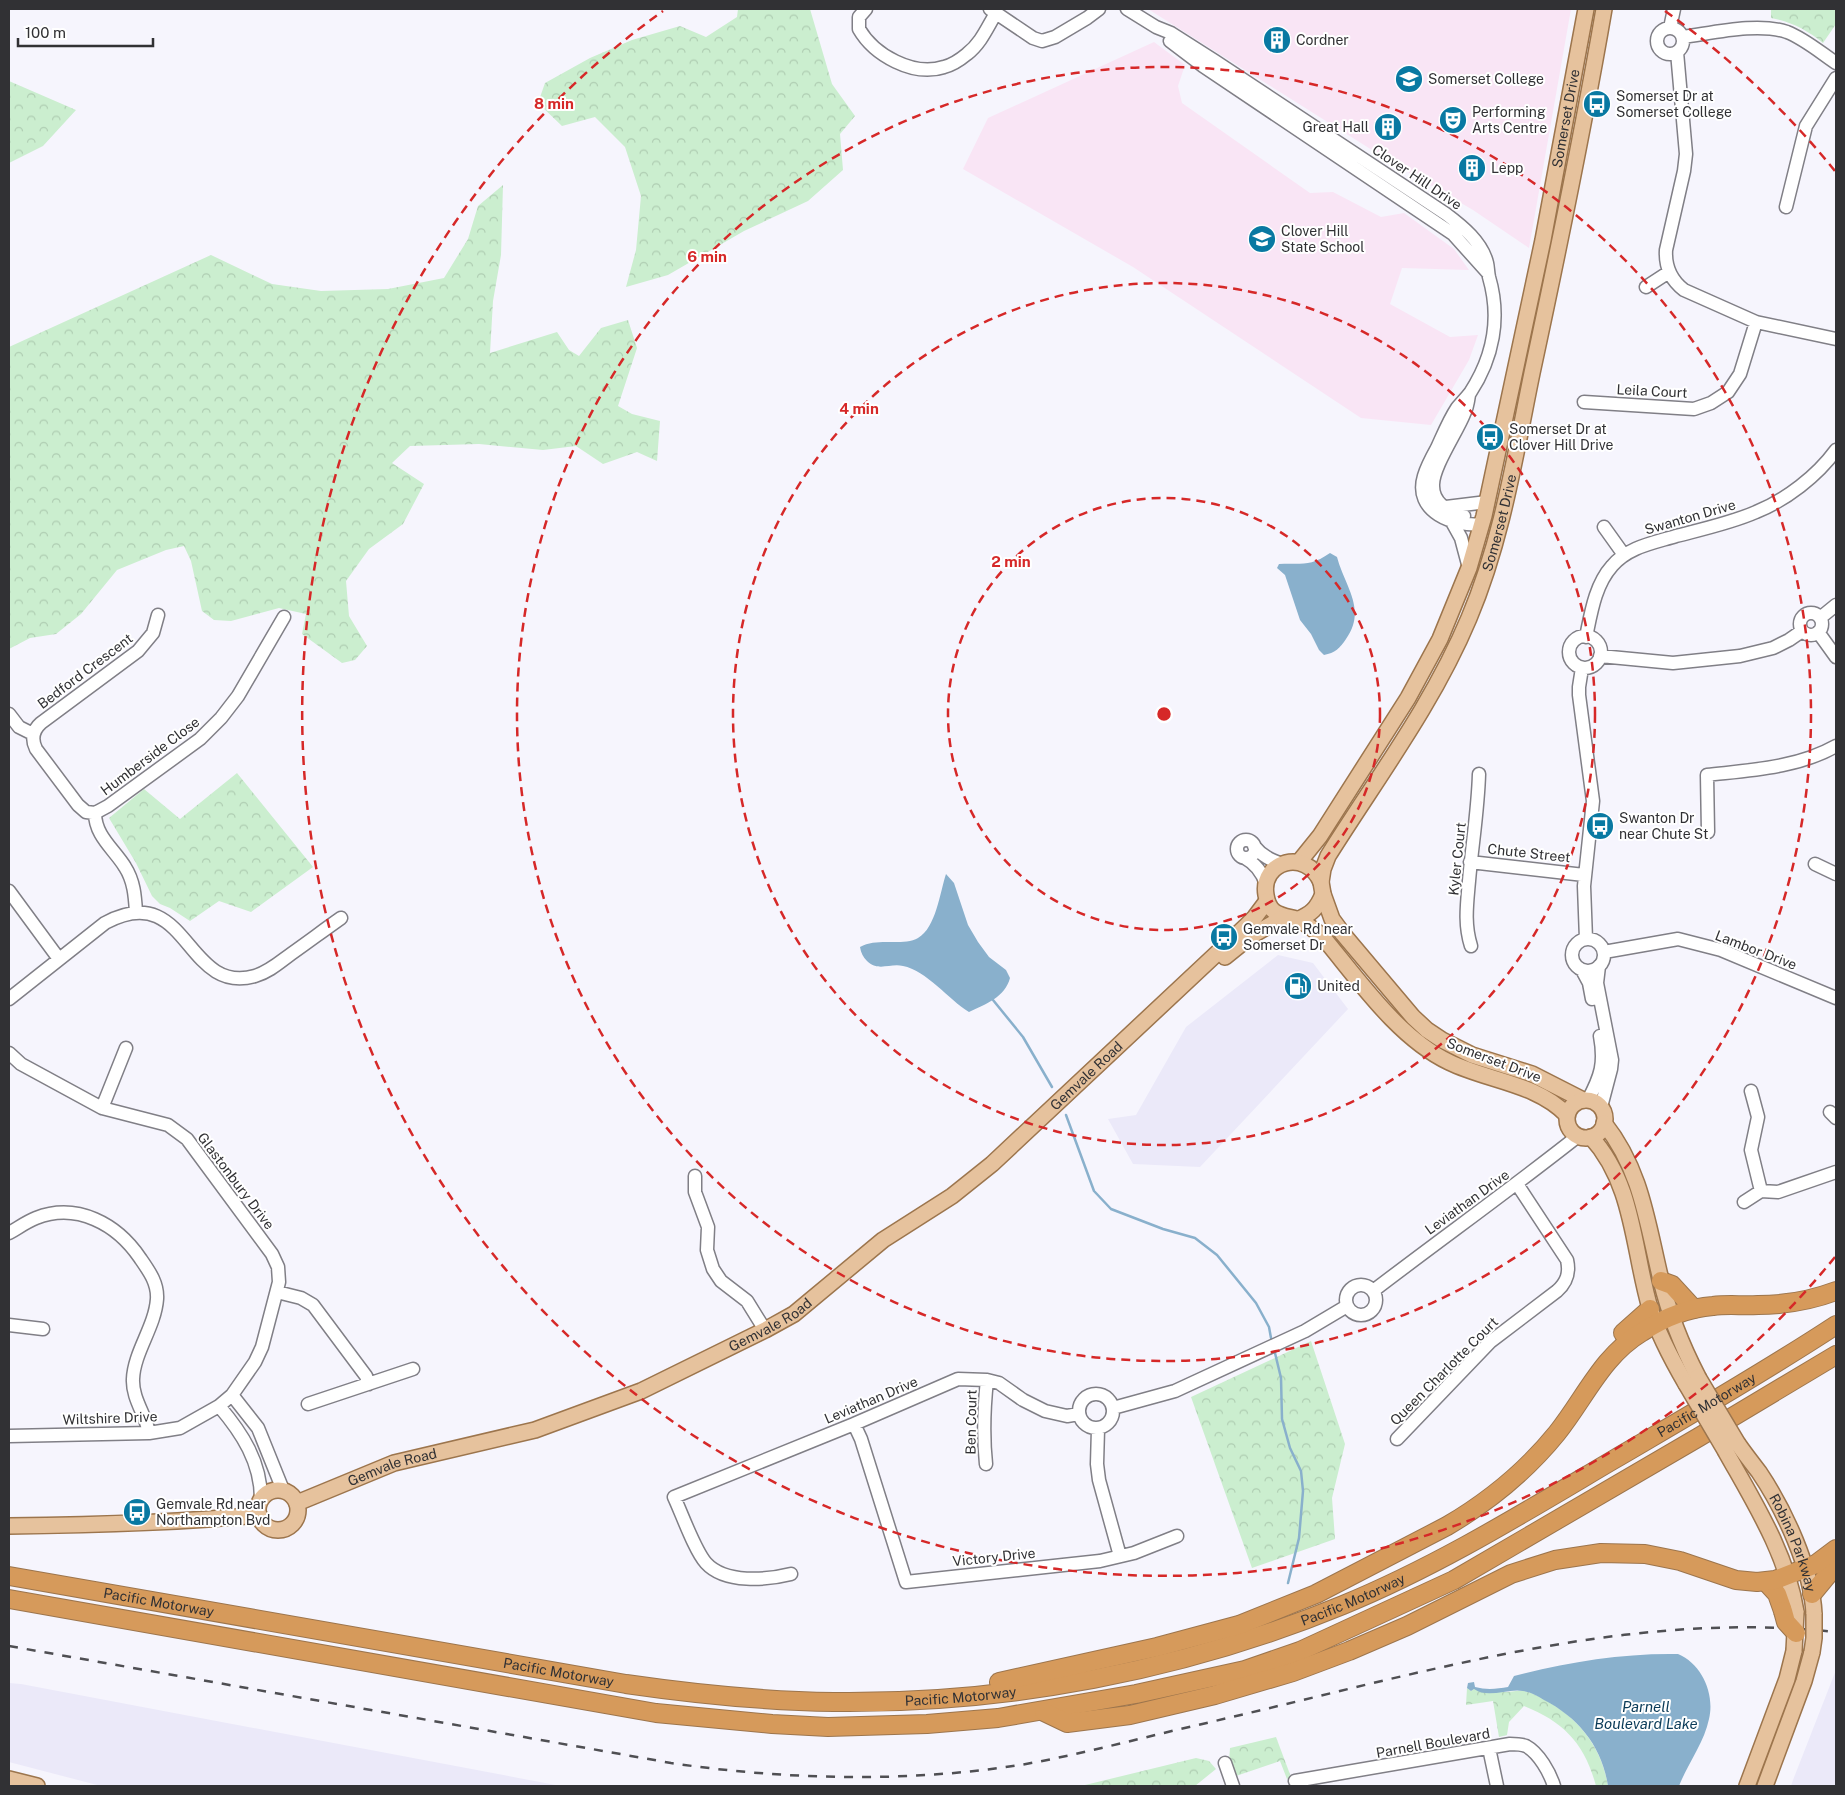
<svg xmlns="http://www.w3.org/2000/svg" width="1845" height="1795" font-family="'Public Sans',sans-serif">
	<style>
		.built { fill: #ebe9f9 }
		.education { fill: #f9e5f5 }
		.forest { fill: url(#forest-crowns) }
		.water { fill: #89b0cc }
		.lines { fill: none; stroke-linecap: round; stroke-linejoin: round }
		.stream { stroke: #89b0cc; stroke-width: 2.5 }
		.minor-casing { stroke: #807f86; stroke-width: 15 }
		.major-casing { stroke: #9c754d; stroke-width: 18 }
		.highway-casing { stroke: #9c754d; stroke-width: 20 }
		.minor { stroke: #fff; stroke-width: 12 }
		.major { stroke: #e6c29d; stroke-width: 15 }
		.highway { stroke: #d69a5b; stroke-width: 18 }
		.rail { stroke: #4f4f53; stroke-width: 2.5; stroke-dasharray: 9 9; stroke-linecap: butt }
		.major-bridge-casing { stroke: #9c754d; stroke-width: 18; stroke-linecap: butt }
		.highway-bridge-casing { stroke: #9c754d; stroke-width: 20; stroke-linecap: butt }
		.major-bridge { stroke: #e6c29d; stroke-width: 15 }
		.highway-bridge { stroke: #d69a5b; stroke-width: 18 }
		.ring { fill: none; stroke: #d62828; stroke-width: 2.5; stroke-dasharray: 9 6 }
		.labels { text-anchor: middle; stroke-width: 4; stroke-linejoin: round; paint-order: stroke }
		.poi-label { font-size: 14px; fill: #313134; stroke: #fff; text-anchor: start }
		.street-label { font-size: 14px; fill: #313134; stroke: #fff }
		.water-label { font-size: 15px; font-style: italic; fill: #0a3b58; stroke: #fff }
		.centre { fill: #d62828; stroke: #fff; stroke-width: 2.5 }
		.ring-label { font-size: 15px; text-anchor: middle; font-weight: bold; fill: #d62828; stroke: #fff; stroke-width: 4; stroke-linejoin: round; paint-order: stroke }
	</style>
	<defs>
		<pattern id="forest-crowns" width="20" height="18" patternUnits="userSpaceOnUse" patternTransform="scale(1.25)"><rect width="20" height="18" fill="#cbeecf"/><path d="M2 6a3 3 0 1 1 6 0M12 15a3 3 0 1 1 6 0" fill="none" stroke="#afcdb2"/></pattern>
	</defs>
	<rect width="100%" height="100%" fill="#f6f5fd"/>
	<path class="built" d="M1278 955 1313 963 1348 1009 1200 1167 1133 1164 1108 1119 1136 1115 1186 1027Z
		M1836 1670V1786H1791L1793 1780Z
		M9 1683 21 1684 561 1786H101L9 1762Z"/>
	<path class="education" d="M1148 9H1571L1529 248 1473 210 1399 167Z
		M1154 42 1185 65 1178 86 1182 103 1310 193 1333 192 1381 217 1404 213 1454 249 1469 270 1402 268 1390 304 1450 337 1478 335 1469 360 1431 425 1361 418 1133 267 963 169 988 118Z"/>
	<path class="forest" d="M738 9H810L832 84 855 116 840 134 843 170 808 201 744 231 668 275 626 287 636 250 641 196 625 147 595 117 562 126 538 103 545 83 590 58 632 40 680 26 706 37 737 17Z
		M1771 9H1836V24L1823 43C1807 30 1792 22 1771 18Z
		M9 81 76 110 43 146 9 163Z
		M503 185 501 255 493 301 490 353 557 332 569 350 579 356 601 328 628 320 637 348 618 406 632 414 660 421 657 461 637 452 603 464 576 446 543 450 479 444 410 446 392 463 424 484 403 524 369 549 346 581 349 616 367 646 355 660 342 663 302 634 306 614 279 608 231 621 214 620 202 611 191 561 184 546 166 550 117 570 81 614 56 634 30 638 9 649V347L211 255 272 284 321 291 388 289 444 278 468 239 478 206Z
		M237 773 313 867 251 912 219 901 190 921 170 908 160 904 152 896 136 863 109 818 144 789 180 819Z
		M1311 1341 1345 1444 1332 1498 1335 1539 1252 1568 1191 1397Z
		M1467 1688 1471 1691 1474 1689C1484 1690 1494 1691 1504 1692 1511 1692 1517 1690 1524 1691 1531 1692 1538 1696 1545 1700 1579 1718 1602 1748 1608 1786H1596C1585 1744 1564 1722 1524 1706L1509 1722 1507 1735 1499 1737 1493 1701 1466 1705Z
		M1276 1737 1291 1777 1287 1779 1280 1761 1236 1776 1229 1761 1230 1748Z
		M1196 1758 1209 1761 1216 1769 1195 1786H1081Z"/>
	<path class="water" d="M1330 553 1337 557C1345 587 1367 609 1346 639 1340 648 1335 653 1324 655L1319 650 1311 634 1300 620 1285 575 1277 568 1279 564C1302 563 1310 567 1330 553Z
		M946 874 954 883 968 925 978 942 989 957 1006 970 1010 978C1005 997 986 1004 969 1012 949 1000 926 970 903 966 890 963 878 972 867 961 863 957 861 953 860 947 871 941 883 942 895 942 902 942 912 942 918 938 936 928 940 892 946 874Z
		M1678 1654C1702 1664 1715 1694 1709 1719 1704 1743 1688 1763 1679 1786H1608C1602 1747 1579 1718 1544 1700 1538 1696 1531 1692 1523 1691 1508 1688 1488 1699 1474 1689L1471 1691 1467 1688 1468 1683 1474 1682 1475 1687C1486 1690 1497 1689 1508 1687L1514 1676C1567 1662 1623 1653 1678 1654Z"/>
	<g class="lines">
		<path class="stream" d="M993 1000 1023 1037 1052 1087
			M1066 1115 1094 1191 1111 1209 1163 1229 1195 1238 1217 1255 1256 1303 1269 1327 1271 1338
			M1275 1353 1281 1378 1282 1419 1290 1448 1301 1471 1303 1491 1299 1538 1288 1583"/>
		<defs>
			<path id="minor" d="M866 9 859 17V29C874 55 913 77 944 67 952 65 961 59 967 54 981 43 987 28 996 13
				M990 9 1033 38 1042 41 1055 37 1087 18 1099 9
				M1127 9 1156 27 1171 33 1215 61 1446 214C1462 226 1482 242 1487 263 1488 267 1488 273 1489 277 1501 318 1493 358 1470 393 1466 398 1461 403 1457 408 1449 420 1443 435 1437 448 1432 457 1427 466 1424 476 1413 512 1454 527 1482 524
				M1670 28 1674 9
				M1657 41a13 13 0 1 1 26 0a13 13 0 1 1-26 0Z
				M1683 37C1713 33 1758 22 1787 32 1805 39 1821 53 1836 63
				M1170 41 1203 66 1453 234 1488 273
				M1677 52 1686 154 1684 171 1666 250C1665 267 1671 280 1684 290L1756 322 1836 339
				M1786 207 1806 126 1836 78
				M1646 287 1669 272
				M1584 402 1678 408 1694 409 1711 403 1728 392 1740 374 1756 322
				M1446 507 1487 502
				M1464 516C1449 512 1433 504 1433 486 1432 468 1457 432 1464 414 1467 409 1468 402 1469 395
				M1451 520 1461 538 1469 568
				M1604 527 1624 555
				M1800 624a11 11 0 1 1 22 0a11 11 0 1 1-22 0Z
				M1820 618 1836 605
				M1818 632 1836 657
				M1569 652a16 16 0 1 1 32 0a16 16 0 1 1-32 0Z
				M1586 637C1591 613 1595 585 1612 566 1628 547 1653 543 1676 536 1703 529 1731 523 1756 512 1786 500 1817 476 1836 450
				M1600 656 1673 663 1740 656 1773 648 1789 640 1802 631
				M1582 668 1579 687V695L1593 801 1584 886 1586 939
				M9 714 19 727 33 734
				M95 813 86 812 78 805 36 749C31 739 33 730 41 723L138 651 153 633 158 615
				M95 813 108 806 200 739 221 718 238 696 284 617
				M95 813C95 836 114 849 125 867 134 881 135 896 136 912
				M1708 832 1707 775C1751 770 1797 768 1836 746
				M1237 849a9 9 0 1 1 18 0a9 9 0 1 1-18 0Z
				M1254 846C1262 856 1271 860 1282 864
				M1245 858C1256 864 1262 872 1266 884
				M1470 862 1584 875
				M1815 864 1836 874
				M9 891 59 959
				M1572 955a16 16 0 1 1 32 0a16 16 0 1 1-32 0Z
				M1471 946C1464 924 1467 904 1469 881 1472 845 1478 810 1479 774
				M1604 952 1678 939 1721 950 1836 998
				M1599 966 1597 983 1612 1060 1611 1069 1601 1107
				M1582 970 1589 983 1592 999
				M9 999 105 923C189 878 184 996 255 976 269 972 280 962 291 954 308 942 324 930 341 918
				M9 1053 21 1064 102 1108 168 1125 187 1139 272 1254 278 1267 279 1282 262 1347 255 1362 232 1395 219 1406 180 1428 149 1433 9 1436
				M1751 1091 1758 1117 1751 1150 1761 1191
				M1588 1100C1601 1076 1605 1063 1600 1036
				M102 1108 126 1048
				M1830 1112 1836 1118
				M695 1176V1192L708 1227 707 1250 713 1269 721 1281 747 1301 765 1330
				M1744 1202 1761 1191 1778 1192 1836 1172
				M9 1233C18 1228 26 1222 36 1218 77 1202 117 1224 140 1258 149 1271 158 1283 157 1299 155 1327 134 1352 133 1379 132 1399 146 1415 149 1433
				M1346 1300a15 15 0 1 1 30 0a15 15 0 1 1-30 0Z
				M1373 1291C1441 1239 1511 1189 1578 1136
				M277 1292 301 1298 313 1305 366 1376 369 1384
				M9 1325 43 1329
				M1079 1411a17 17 0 1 1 34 0a17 17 0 1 1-34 0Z
				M232 1395 258 1428 283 1490
				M308 1404 413 1369
				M219 1406C242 1433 261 1462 261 1499
				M1113 1408 1175 1391 1305 1331 1347 1306
				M854 1424 861 1439 906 1582 1100 1561 1134 1553 1177 1536
				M1098 1429 1097 1464 1099 1480 1120 1556
				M1397 1439 1490 1342 1557 1291C1567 1282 1570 1273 1567 1260L1517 1184
				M986 1464C983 1436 984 1408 987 1380
				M791 1574C767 1580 725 1584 706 1563 695 1551 682 1514 674 1497L854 1424 958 1379 987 1380 999 1383 1023 1400 1045 1411 1067 1416 1079 1414
				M1489 1748 1497 1786
				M1225 1763 1233 1786
				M1295 1781 1510 1744C1516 1744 1521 1744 1526 1746 1539 1753 1550 1773 1554 1786"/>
			<g id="major">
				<path id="s1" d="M1299 862 1320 836 1408 698 1440 639 1469 568 1484 516 1543 240 1586 9"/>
				<path d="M1321 882C1306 848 1260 861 1266 895 1269 915 1281 915 1296 919 1306 923 1314 930 1322 936 1358 979 1398 1038 1449 1062 1488 1081 1536 1083 1567 1115"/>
				<path d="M1297 920C1311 914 1317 909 1323 894"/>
				<path d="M1225 957 1251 936 1284 917"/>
				<path id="s2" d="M1583 1100 1532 1074 1472 1055 1442 1040 1427 1030 1413 1017 1343 934 1332 919 1323 894 1321 882 1323 869 1328 856C1377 778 1433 704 1469 618 1502 540 1515 456 1532 373 1558 252 1583 131 1604 9"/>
				<circle cx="1586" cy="1119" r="19"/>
				<path d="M1604 1123C1642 1171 1647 1223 1661 1280 1669 1314 1682 1346 1698 1377"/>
				<path d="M1591 1137C1634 1184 1633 1250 1650 1308 1658 1334 1672 1360 1686 1384"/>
				<path id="s3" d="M1738 1444C1745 1454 1752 1463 1759 1472 1784 1509 1812 1569 1814 1614"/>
				<path d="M1726 1452C1754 1502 1787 1554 1796 1612"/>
				<circle cx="278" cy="1510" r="20"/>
				<path id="s4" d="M297 1503 394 1463 535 1430 641 1391 765 1330 794 1314 883 1240 952 1196 992 1164 1245 927 1255 917 1267 901"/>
				<path d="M9 1526C92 1525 176 1523 259 1515"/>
				<path d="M9 1779 37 1786"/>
				<path d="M1747 1786 1787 1679 1794 1651"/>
				<path d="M1765 1786 1804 1681 1812 1652"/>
			</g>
			<g id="highway">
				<path d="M1661 1281 1672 1285 1694 1309"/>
				<path d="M1623 1333 1650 1309"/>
				<path id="s5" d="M9 1576 626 1684C695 1694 764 1701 834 1702 1007 1704 1183 1671 1343 1605 1438 1566 1525 1512 1613 1460 1688 1416 1763 1373 1836 1325"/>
				<path d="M1766 1582 1777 1594 1783 1611"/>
				<path d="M1812 1594 1836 1565"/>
				<path d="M9 1599 656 1713 772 1724 828 1727 927 1724 998 1718 1136 1694 1245 1670 1300 1651 1454 1580 1699 1437 1836 1355"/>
				<path d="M999 1682 1157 1647 1239 1625 1316 1594 1447 1526C1488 1502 1527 1470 1557 1433 1585 1398 1602 1356 1642 1332 1662 1319 1688 1308 1713 1306 1728 1304 1743 1306 1758 1305 1784 1305 1812 1300 1836 1291"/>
				<path d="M1044 1712 1067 1723 1130 1715 1215 1695 1293 1672 1349 1651 1407 1626 1511 1574 1555 1560 1601 1553 1645 1554 1680 1561 1736 1580 1757 1582 1775 1580 1816 1564 1836 1549"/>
			</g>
		</defs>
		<use href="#minor" class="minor-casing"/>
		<use href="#major" class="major-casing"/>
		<use href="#highway" class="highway-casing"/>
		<use href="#minor" class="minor"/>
		<use href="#major" class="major"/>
		<use href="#highway" class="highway"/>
		<path class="rail" d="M9 1646 671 1763C786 1780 910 1783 1026 1764 1076 1755 1126 1742 1176 1730 1242 1715 1307 1699 1373 1683 1526 1647 1677 1615 1836 1632"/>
		<defs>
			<path id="major-bridge" d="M1698 1377 1738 1444
				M1686 1384 1726 1452
				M1794 1651 1796 1612
				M1812 1652 1814 1638V1614"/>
			<path id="highway-bridge" d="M1783 1611 1786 1622 1796 1633"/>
		</defs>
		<use href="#major-bridge" class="major-bridge-casing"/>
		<use href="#highway-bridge" class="highway-bridge-casing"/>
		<use href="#major-bridge" class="major-bridge"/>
		<use href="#highway-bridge" class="highway-bridge"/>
	</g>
	<g class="ring">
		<circle cx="1164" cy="714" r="216"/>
		<circle cx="1164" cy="714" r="431"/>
		<circle cx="1164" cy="714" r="647"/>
		<path d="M1835 1257A863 863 0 1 1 663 11M1665 11A863 863 0 0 1 1835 171"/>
	</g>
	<defs>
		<symbol id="building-disc" viewBox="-11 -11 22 22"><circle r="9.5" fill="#0979a2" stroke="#fff"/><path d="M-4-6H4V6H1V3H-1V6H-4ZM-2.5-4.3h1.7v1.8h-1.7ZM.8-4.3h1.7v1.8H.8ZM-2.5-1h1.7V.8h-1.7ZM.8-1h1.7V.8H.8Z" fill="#fff"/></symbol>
		<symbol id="school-disc" viewBox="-11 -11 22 22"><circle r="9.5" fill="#0979a2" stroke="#fff"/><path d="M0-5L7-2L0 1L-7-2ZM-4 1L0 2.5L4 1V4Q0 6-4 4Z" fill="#fff"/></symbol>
		<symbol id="bus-disc" viewBox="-11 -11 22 22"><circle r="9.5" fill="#0979a2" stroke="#fff"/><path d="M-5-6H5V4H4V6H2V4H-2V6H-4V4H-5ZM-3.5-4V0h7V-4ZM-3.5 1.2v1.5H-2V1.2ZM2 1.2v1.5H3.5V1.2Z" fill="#fff"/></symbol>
		<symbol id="theatre-disc" viewBox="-11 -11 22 22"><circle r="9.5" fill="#0979a2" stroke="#fff"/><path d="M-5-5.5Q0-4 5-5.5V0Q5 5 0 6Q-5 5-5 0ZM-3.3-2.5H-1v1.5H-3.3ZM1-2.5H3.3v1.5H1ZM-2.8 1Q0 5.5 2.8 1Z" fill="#fff"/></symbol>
		<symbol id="fuel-disc" viewBox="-11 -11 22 22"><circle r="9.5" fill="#0979a2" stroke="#fff"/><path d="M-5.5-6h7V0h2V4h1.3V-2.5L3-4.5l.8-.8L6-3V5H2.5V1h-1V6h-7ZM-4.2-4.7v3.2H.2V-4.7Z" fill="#fff"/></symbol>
	</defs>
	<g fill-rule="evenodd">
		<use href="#building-disc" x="1261" y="24" width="32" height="32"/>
		<use href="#school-disc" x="1393" y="63" width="32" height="32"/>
		<use href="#bus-disc" x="1581" y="88" width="32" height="32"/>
		<use href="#theatre-disc" x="1437" y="104" width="32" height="32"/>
		<use href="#building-disc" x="1372" y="111" width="32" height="32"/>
		<use href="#building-disc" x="1456" y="152" width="32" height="32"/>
		<use href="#school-disc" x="1246" y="223" width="32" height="32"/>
		<use href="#bus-disc" x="1474" y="421" width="32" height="32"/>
		<use href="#bus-disc" x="1584" y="810" width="32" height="32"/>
		<use href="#bus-disc" x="1208" y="921" width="32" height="32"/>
		<use href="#fuel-disc" x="1282" y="970" width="32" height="32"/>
		<use href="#bus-disc" x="121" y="1496" width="32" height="32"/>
	</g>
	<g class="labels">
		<g class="poi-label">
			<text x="1296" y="45">Cordner</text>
			<text x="1428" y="84">Somerset College</text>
			<text x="1616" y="101">Somerset Dr at<tspan x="1616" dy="16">Somerset College</tspan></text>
			<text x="1472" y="117">Performing<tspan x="1472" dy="16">Arts Centre</tspan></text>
			<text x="1369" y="132" text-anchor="end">Great Hall</text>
			<text x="1491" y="173">Lepp</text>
			<text x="1281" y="236">Clover Hill<tspan x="1281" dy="16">State School</tspan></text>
			<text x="1509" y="434">Somerset Dr at<tspan x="1509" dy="16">Clover Hill Drive</tspan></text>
			<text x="1619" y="823">Swanton Dr<tspan x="1619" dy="16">near Chute St</tspan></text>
			<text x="1243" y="934">Gemvale Rd near<tspan x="1243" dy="16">Somerset Dr</tspan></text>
			<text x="1317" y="991">United</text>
			<text x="156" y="1509">Gemvale Rd near<tspan x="156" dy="16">Northampton Bvd</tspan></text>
		</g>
		<g class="street-label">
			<text dy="5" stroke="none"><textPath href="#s1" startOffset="801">Somerset Drive</textPath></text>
			<text transform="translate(1417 177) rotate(34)" y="5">Clover Hill Drive</text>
			<text transform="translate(1652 391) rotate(3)" y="5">Leila Court</text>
			<text transform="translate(1690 517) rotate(-16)" y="5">Swanton Drive</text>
			<text dy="5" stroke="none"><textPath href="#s2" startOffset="761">Somerset Drive</textPath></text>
			<text transform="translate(85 671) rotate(-37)" y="5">Bedford Crescent</text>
			<text transform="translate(150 756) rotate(-37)" y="5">Humberside Close</text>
			<text transform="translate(1529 853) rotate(6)" y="5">Chute Street</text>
			<text transform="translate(1457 859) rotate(-84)" y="5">Kyler Court</text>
			<text transform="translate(1756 950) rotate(21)" y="5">Lambor Drive</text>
			<text transform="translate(1494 1060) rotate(21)" y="5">Somerset Drive</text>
			<text dy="5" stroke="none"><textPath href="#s4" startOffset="912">Gemvale Road</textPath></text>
			<text transform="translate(236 1181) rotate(53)" y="5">Glastonbury Drive</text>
			<text transform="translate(1467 1202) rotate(-36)" y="5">Leviathan Drive</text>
			<text dy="5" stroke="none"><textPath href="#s4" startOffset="508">Gemvale Road</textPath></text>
			<text transform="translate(1444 1371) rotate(-45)" y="5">Queen Charlotte Court</text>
			<text transform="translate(871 1400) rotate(-23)" y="5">Leviathan Drive</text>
			<text dy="5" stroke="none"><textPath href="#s5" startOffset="1772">Pacific Motorway</textPath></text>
			<text transform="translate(110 1418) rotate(-2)" y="5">Wiltshire Drive</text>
			<text transform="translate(971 1422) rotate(-89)" y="5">Ben Court</text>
			<text dy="5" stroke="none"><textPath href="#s4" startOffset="102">Gemvale Road</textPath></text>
			<text dy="5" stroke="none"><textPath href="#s3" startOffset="114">Robina Parkway</textPath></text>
			<text transform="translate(994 1557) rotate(-6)" y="5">Victory Drive</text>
			<text dy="5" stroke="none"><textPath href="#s5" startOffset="1368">Pacific Motorway</textPath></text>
			<text dy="5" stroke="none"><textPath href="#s5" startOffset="152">Pacific Motorway</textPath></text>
			<text dy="5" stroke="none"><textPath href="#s5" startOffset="558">Pacific Motorway</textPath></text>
			<text dy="5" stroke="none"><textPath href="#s5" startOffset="962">Pacific Motorway</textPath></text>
			<text transform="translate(1433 1743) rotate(-10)" y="5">Parnell Boulevard</text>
		</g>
		<g class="water-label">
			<text x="1646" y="1712">Parnell<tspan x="1646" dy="17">Boulevard Lake</tspan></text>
		</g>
	</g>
	<circle cx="1164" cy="714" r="8" class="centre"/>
	<g class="ring-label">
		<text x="554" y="109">8 min</text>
		<text x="707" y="262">6 min</text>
		<text x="859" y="414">4 min</text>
		<text x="1011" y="567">2 min</text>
	</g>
	<rect width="1845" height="1795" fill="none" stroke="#313134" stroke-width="20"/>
	<path d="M18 38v8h135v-8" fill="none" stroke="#313134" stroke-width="2.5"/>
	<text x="25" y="38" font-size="15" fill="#313134" stroke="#ffffff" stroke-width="4" paint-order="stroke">100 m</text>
</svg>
